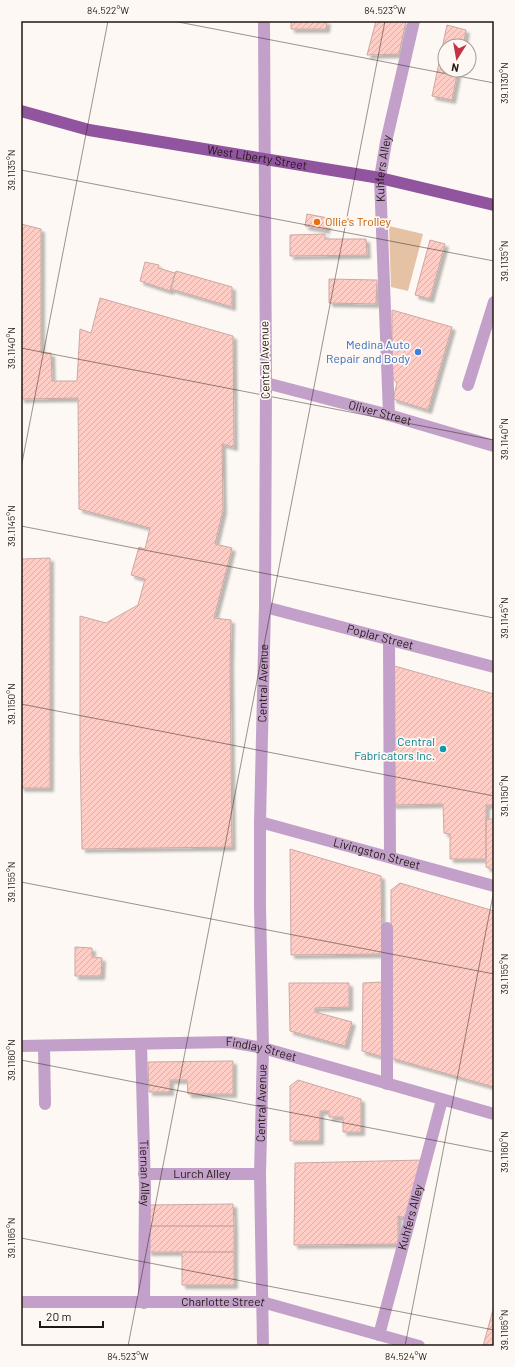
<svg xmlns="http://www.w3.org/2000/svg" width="515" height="1367" font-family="Barlow,sans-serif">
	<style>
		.green { fill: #e5c2a3 }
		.building { fill: url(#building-hatch); stroke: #cca8a3; filter: url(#shadow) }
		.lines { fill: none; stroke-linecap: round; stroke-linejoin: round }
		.minor { stroke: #c2a0ca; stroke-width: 12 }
		.major { stroke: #91549f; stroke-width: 12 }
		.ticks { fill: none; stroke: #221911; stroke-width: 1; stroke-opacity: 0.45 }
		.food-dot { fill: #e8710a; stroke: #fdf8f3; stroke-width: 1.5 }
		.shop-dot { fill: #3f7fe0; stroke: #fdf8f3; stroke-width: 1.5 }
		.culture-dot { fill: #0f9aa8; stroke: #fdf8f3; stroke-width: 1.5 }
		.labels { text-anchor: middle; stroke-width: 3.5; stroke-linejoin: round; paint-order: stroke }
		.street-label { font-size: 12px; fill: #221911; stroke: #fdf8f3 }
		.food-label { font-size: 12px; fill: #c56008; stroke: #fdf8f3; text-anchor: start }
		.shop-label { font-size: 12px; fill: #366cbe; stroke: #fdf8f3; text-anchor: end }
		.culture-label { font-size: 12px; fill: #0d838f; stroke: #fdf8f3; text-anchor: end }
		.neatline { fill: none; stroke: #221911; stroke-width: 1.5 }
		.ticks-label { font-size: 10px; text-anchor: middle; fill: #221911 }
	</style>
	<defs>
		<pattern id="building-hatch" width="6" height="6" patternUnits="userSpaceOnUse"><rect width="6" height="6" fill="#fecec6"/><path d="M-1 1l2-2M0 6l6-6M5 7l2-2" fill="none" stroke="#d9b0a9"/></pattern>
		<filter id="shadow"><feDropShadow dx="3.5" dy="3.5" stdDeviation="1" flood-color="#0004"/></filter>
	</defs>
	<rect width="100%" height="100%" fill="#fdf8f3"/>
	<path class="green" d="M389 226 423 234 408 291 391 287Z"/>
	<path class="building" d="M291 21H327L326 29H291Z
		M376 21H406L399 54 367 55Z
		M447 25 466 30 463 46H445V70H458L452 100 432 96Z
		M307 214 328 218 326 230 305 226Z
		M21 224 41 229V353H51L52 381H77L80 329 91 333 100 298 233 336 234 447 222 444 223 510 215 544 232 548 214 618 231 620 230 664 232 847 82 849 80 751V616L106 623 138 605 145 579 131 575 139 547 145 549 150 528 79 509 78 398 21 399Z
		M325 234V239H366L367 255 290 256V235Z
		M430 240 445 244 430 299 415 295Z
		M145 262 159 265 158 268 175 273 170 291 140 281Z
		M176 271 232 287V307L171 289Z
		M329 279 377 280 376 304 329 303Z
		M392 310 452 327 428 410 393 399 397 383 392 377Z
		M50 558V788H21V559Z
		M391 665 494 694V805H486V859H450V834L444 833 443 804 392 805Z
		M486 819H494V870L486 867Z
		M290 849 381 876 382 954 291 955Z
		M400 883 494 911V1087L391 1058V890Z
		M75 947 92 948V957L102 958 101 976H75Z
		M382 982 383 1057 362 1051 363 983Z
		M289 983H349V1007L315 1008V1012L352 1022 345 1046 290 1031Z
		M233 1061V1094H188L187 1080H170V1092H149L148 1062Z
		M298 1080 361 1099V1132H343V1117H329V1111H320V1141H290V1086Z
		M423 1160 406 1218 398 1216V1244L294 1245 295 1163Z
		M233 1204 234 1226H148V1205Z
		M148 1226H234V1252H148Z
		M182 1252H234V1285H182Z
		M494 1306V1346H483Z"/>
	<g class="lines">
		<g class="minor">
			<path id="s1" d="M266 383 389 415 494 446"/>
			<path d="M468 385 494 302"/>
			<path id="s2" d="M389 415 380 178 386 142 414 21"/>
			<path id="s3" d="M265 607 494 667"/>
			<path d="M389 639 390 857"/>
			<path id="s4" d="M260 822 494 886"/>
			<path id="s5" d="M141 1044 145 1188 144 1303"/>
			<path id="s6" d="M21 1046 230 1042 263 1048 494 1114"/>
			<path d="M44 1046 45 1104"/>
			<path d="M387 1084V928"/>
			<path id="s7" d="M144 1174H260"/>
			<path id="s8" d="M21 1302H262L419 1346"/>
			<path id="s9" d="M379 1335 442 1100"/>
			<path id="s10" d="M263 1346 260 1174 263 1048 260 906V822L265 607 266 383 264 21"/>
		</g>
		<path class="major" id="s11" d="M21 111 89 130 380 178 494 205"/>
	</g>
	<path class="ticks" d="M173 21 494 83M21 170 494 261M21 348 494 440M21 468 108 21M21 526 494 618M21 704 494 796M21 882 494 974M21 1060 494 1152M21 1238 494 1330M128 1346 385 21M405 1346 494 890"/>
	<circle class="food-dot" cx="317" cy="222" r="4"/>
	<circle class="shop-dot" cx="418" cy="352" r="4"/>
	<circle class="culture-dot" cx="443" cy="749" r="4"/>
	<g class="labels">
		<g class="street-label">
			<text dy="4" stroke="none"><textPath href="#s11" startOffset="241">West Liberty Street</textPath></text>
			<text dy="4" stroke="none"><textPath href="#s2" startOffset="247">Kuhfers Alley</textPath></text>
			<text transform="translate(265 360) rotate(-91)" y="4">Central Avenue</text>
			<text dy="4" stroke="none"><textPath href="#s1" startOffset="118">Oliver Street</textPath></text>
			<text dy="4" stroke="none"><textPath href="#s3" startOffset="119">Poplar Street</textPath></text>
			<text dy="4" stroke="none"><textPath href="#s10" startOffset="663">Central Avenue</textPath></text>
			<text dy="4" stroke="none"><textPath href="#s4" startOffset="121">Livingston Street</textPath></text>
			<text dy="4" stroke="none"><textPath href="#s6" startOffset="241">Findlay Street</textPath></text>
			<text dy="4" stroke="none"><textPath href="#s10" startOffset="243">Central Avenue</textPath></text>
			<text dy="4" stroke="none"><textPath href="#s5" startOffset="129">Tiernan Alley</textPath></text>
			<text dy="4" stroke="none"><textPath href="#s7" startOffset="58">Lurch Alley</textPath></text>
			<text dy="4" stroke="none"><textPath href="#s9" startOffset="122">Kuhfers Alley</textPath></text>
			<text dy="4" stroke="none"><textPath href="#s8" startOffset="202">Charlotte Street</textPath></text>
		</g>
		<g class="food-label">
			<text x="325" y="226">Ollie's Trolley</text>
		</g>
		<g class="shop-label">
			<text x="410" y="349">Medina Auto<tspan x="410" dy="14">Repair and Body</tspan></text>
		</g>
		<g class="culture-label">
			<text x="435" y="746">Central<tspan x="435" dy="14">Fabricators Inc.</tspan></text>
		</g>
	</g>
	<rect width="515" height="1367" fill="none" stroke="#fdf8f3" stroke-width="44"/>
	<g transform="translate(457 58) rotate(191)"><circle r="19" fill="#fdf8f3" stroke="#a59f99"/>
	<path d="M0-3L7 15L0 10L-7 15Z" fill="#c33245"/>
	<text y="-6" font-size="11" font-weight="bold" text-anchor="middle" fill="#221911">N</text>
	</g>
	<path d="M40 1321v6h63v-6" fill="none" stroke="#221911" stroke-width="2"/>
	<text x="46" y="1321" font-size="12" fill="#221911" stroke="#fdf8f3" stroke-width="3" paint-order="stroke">20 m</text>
	<rect x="22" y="22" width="471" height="1323" class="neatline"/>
	<g class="ticks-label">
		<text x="108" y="14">84.522°W</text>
		<text x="385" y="14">84.523°W</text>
		<text transform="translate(504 83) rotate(-90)" y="4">39.1130°N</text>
		<text transform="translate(11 170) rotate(-90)" y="4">39.1135°N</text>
		<text transform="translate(504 261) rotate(-90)" y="4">39.1135°N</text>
		<text transform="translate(11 348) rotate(-90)" y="4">39.1140°N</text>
		<text transform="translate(504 439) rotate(-90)" y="4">39.1140°N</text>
		<text transform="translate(11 526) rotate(-90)" y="4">39.1145°N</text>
		<text transform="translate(504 618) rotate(-90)" y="4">39.1145°N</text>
		<text transform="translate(11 704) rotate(-90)" y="4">39.1150°N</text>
		<text transform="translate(504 796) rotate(-90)" y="4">39.1150°N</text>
		<text transform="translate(11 882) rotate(-90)" y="4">39.1155°N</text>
		<text transform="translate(504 974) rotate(-90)" y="4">39.1155°N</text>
		<text transform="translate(11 1060) rotate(-90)" y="4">39.1160°N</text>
		<text transform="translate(504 1152) rotate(-90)" y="4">39.1160°N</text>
		<text transform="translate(11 1238) rotate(-90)" y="4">39.1165°N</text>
		<text transform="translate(504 1330) rotate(-90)" y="4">39.1165°N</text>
		<text x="128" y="1360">84.523°W</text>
		<text x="406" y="1360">84.524°W</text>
	</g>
</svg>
